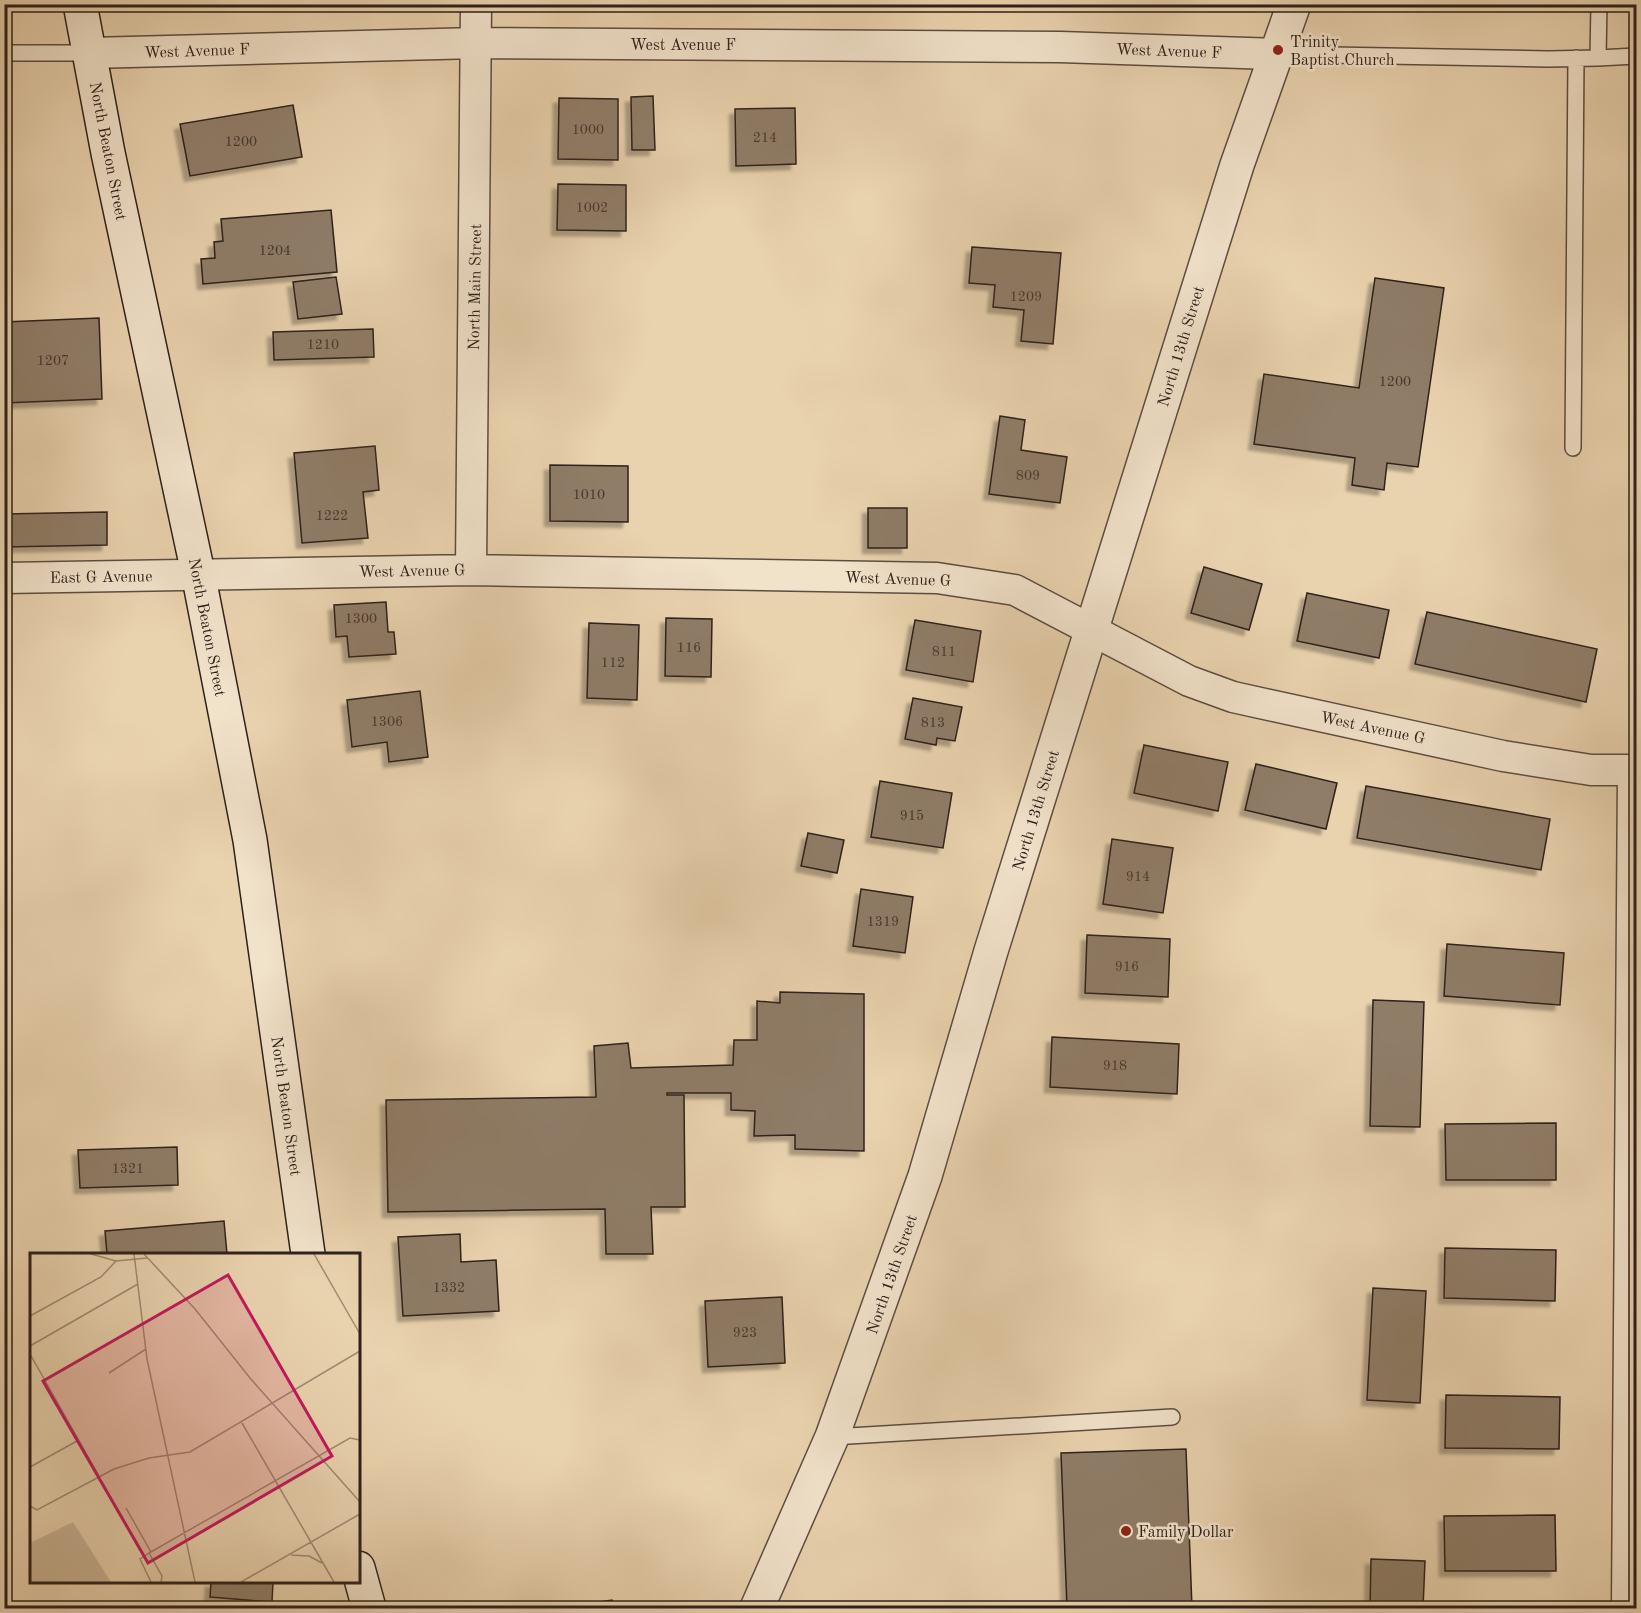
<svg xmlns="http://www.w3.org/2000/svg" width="1641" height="1613" font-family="'Old Standard TT',serif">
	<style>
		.building { fill: #8f7d67; stroke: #2d211b; stroke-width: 1.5; filter: url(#shadow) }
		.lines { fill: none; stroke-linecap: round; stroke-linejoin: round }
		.service-casing { stroke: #5c4d40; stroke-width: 18 }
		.minor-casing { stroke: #5c4d40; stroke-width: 33 }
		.tertiary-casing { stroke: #5c4d40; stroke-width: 36 }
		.secondary-casing { stroke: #2d211b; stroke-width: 36 }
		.service { stroke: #f1e2ca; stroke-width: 15 }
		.minor { stroke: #f1e2ca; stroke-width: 30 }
		.tertiary { stroke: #f1e2ca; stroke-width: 33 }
		.secondary { stroke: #f1e2ca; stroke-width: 33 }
		.poi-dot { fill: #8f2418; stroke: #f1e2ca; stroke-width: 2 }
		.labels { text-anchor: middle; stroke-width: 5; stroke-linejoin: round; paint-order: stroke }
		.number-label { font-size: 14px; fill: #46382e }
		.poi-label { font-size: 16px; fill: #2d211b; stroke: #f1e2ca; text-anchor: start }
		.street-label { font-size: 16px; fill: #2d211b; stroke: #f1e2ca }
		.inset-road { fill: none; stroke: #9e8b73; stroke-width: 1.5 }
		.view { fill: #c2185b; fill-opacity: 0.15; stroke: #c2185b; stroke-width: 3 }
		.inset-edge { fill: none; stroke: #2d211b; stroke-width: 3 }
	</style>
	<defs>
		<filter id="shadow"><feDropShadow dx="-5.5" dy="5.5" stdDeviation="1.5" flood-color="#0004"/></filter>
	</defs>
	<rect width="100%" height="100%" fill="#e9d2ae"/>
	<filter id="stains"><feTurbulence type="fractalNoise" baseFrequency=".00333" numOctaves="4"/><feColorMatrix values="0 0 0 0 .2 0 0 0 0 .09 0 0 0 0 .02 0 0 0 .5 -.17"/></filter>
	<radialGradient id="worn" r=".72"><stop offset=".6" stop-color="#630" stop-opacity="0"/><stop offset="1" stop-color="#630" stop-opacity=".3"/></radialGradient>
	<path class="building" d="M653 96 655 150H632L631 97Z
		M559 98 618 99V160L558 159Z
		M293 105 302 157 190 176 180 124Z
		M795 108 796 164 736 166 735 109Z
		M558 184 626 185V231L557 230Z
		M331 210 337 272 203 284 201 259 215 258 214 242 223 241 221 219Z
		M972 247 1061 253 1053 344 1021 341 1024 310 993 307 995 285 969 283Z
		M336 277 342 314 298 319 293 282Z
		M1375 278 1444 288 1418 467 1387 463 1384 490 1352 485 1355 458 1254 444 1264 374 1359 388Z
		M99 318 102 399 4 403V322Z
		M373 329 374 357 274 360 273 332Z
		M1000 416 1025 420 1021 450 1067 457 1060 503 989 494Z
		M375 446 379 490 363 492 368 538 302 543 294 453Z
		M550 465 628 466V522L550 521Z
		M868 508H907V548H868Z
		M107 512V545L4 547V514Z
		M1204 567 1262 584 1249 630 1191 613Z
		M1307 593 1389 610 1379 658 1297 641Z
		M386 602 388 632H394L396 654 349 657 347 636 336 637 334 605Z
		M1427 612 1597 649 1586 702 1415 664Z
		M666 618 712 619 711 677 665 676Z
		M915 620 981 631 973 682 906 670Z
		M589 623 639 625 637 700 587 698Z
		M420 691 428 757 389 762 387 742 352 747 347 700Z
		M913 698 962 707 955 741 937 738 936 745 905 739Z
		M1144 745 1228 762 1218 811 1134 793Z
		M1256 764 1337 783 1326 829 1245 810Z
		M880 781 952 793 943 848 871 837Z
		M1366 786 1550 819 1541 870 1357 838Z
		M808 833 844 840 837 873 801 866Z
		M1112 839 1173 848 1163 913 1103 904Z
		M861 889 913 897 905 953 853 946Z
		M1087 935 1170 939 1168 997 1085 993Z
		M1447 944 1564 953 1560 1005 1444 996Z
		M780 992 864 994V1151L795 1149V1135L754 1136 755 1111 731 1110V1093H667V1095H684L685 1207H651L653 1254H606L605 1209 388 1212 386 1100 596 1097 594 1046 628 1043 631 1068 733 1065 734 1040H757V1001L780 1003Z
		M1373 1000 1424 1002 1420 1127 1370 1126Z
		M1052 1037 1179 1044 1177 1094 1050 1087Z
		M1556 1123V1180H1446L1445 1124Z
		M177 1147 178 1185 80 1188 78 1150Z
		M224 1221 227 1254H107L105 1231Z
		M460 1234 461 1262 496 1260 499 1311 403 1316 398 1237Z
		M1445 1248 1556 1250 1555 1301 1444 1298Z
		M1373 1288 1426 1291 1420 1403 1367 1400Z
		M782 1297 785 1363 708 1367 705 1301Z
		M1446 1395 1560 1397 1559 1449 1445 1448Z
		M1186 1449 1192 1608H1067L1061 1453Z
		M1555 1515 1556 1571H1445L1444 1516Z
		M1371 1559 1425 1561 1423 1608H1370Z
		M211 1582H273L272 1602 210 1597Z
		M612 1600 614 1608H560Z
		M657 1603 658 1608H628Z"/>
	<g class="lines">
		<defs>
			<path id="service" d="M4 53H90
				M1276 54 1548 59 1598 58 1599 4
				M1598 58 1636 56
				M1573 448 1576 58
				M832 1437 1172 1417"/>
			<path id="minor" d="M90 53 477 43 1060 47 1276 54
				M471 570 476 4
				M4 578 471 570 937 578 1015 590 1189 681 1233 697 1503 756 1591 770H1636
				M1627 1608 1633 770"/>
			<path id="tertiary" d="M757 1608 832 1437 925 1176 991 951 1237 165 1294 4"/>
			<path id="secondary" d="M80 4 108 153 198 573 250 840 308 1254
				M358 1568 369 1608"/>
		</defs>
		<use href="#service" class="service-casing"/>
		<use href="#minor" class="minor-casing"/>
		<use href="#tertiary" class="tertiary-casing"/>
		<use href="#secondary" class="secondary-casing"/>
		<use href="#service" class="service"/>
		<use href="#minor" class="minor"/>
		<use href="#tertiary" class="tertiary"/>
		<use href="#secondary" class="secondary"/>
	</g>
	<g class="poi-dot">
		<circle cx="1278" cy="50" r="6"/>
		<circle cx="1126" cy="1531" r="6"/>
	</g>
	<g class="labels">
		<g class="number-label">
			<text x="588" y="134">1000</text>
			<text x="765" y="142">214</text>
			<text x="241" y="146">1200</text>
			<text x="592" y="212">1002</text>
			<text x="275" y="255">1204</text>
			<text x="1026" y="301">1209</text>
			<text x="323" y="349">1210</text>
			<text x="53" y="365">1207</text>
			<text x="1395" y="386">1200</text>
			<text x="1028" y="480">809</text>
			<text x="589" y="499">1010</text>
			<text x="332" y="520">1222</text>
			<text x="361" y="623">1300</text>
			<text x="689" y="652">116</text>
			<text x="944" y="656">811</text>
			<text x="613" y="667">112</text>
			<text x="387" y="726">1306</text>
			<text x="933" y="727">813</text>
			<text x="912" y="820">915</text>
			<text x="1138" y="881">914</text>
			<text x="883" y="926">1319</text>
			<text x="1127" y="971">916</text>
			<text x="1115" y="1070">918</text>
			<text x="128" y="1173">1321</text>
			<text x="449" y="1292">1332</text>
			<text x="745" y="1337">923</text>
		</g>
		<g class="poi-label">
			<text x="1290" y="47">Trinity<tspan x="1290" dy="18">Baptist Church</tspan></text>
			<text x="1138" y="1537">Family Dollar</text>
		</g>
		<g class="street-label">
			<text x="683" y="50">West Avenue F</text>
			<text transform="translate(197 50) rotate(-2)" y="6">West Avenue F</text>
			<text transform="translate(1169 50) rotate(2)" y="6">West Avenue F</text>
			<text transform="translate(109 151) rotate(79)" y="6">North Beaton Street</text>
			<text transform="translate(474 287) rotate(-89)" y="6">North Main Street</text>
			<text transform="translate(1180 346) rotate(-73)" y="6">North 13th Street</text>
			<text transform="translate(412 570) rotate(-1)" y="6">West Avenue G</text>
			<text transform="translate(101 576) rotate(-1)" y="6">East G Avenue</text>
			<text transform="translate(898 578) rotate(2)" y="6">West Avenue G</text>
			<text transform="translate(208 627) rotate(79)" y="6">North Beaton Street</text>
			<text transform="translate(1373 727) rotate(12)" y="6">West Avenue G</text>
			<text transform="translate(1035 810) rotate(-73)" y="6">North 13th Street</text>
			<text transform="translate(287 1106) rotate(82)" y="6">North Beaton Street</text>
			<text transform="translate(891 1274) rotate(-71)" y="6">North 13th Street</text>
		</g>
	</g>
	<g transform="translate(30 1253)">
		<rect width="330" height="330" fill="#e9d2ae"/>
		<path d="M43 269 81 329H0V290Z" fill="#c9b495"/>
		<path class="inset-road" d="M61 1 86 8 117 5M104 1 117 106 165 329M114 1 165 56 220 125 330 249M284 1 330 81M0 63 71 24 86 8M0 93 108 31M0 101 69 223M79 120 116 96M212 170 304 329M0 214 49 187M0 253 7 257 84 216 119 205 160 199 330 98M96 255 121 299M119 300 110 306 121 329M261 302 279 303 292 310M131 329 132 323 119 300 320 185 330 187M211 329 330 261"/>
		<path class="view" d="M198 22 302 203 118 310 13 128Z"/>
		<rect width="330" height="330" class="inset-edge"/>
	</g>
	<rect width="1641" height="1613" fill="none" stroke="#e9d2ae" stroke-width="24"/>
	<rect x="6" y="6" width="1629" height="1601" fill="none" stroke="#2d211b" stroke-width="3"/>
	<rect x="12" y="12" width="1617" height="1589" fill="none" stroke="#2d211b" stroke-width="1.5"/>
	<rect width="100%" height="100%" filter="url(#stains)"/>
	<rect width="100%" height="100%" fill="url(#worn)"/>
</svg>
